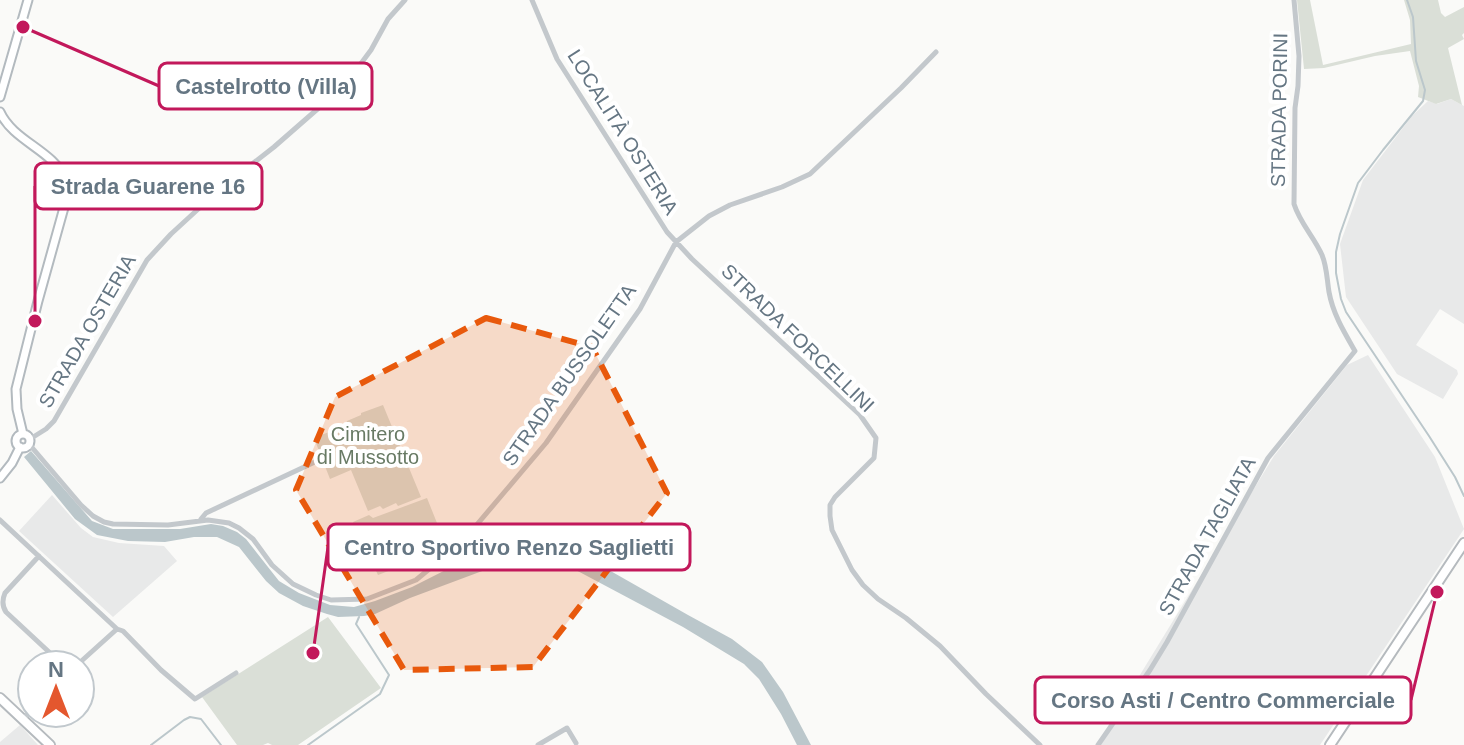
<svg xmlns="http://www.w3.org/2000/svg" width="1464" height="745" font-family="Arial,sans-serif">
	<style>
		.built { fill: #e8e9e9 }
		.green { fill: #dadfd7 }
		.water { fill: #bbc7cb }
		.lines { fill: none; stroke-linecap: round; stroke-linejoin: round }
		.stream { stroke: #bbc7cb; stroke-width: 2 }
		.secondary-casing { stroke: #b3babf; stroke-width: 11 }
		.primary-casing { stroke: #b5babe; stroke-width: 12 }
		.street { stroke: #c3c8cc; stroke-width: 5 }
		.secondary { stroke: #fff; stroke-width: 7 }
		.primary { stroke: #fff; stroke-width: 8 }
		.marked { fill: #e8590c; fill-opacity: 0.2; stroke: #e8590c; stroke-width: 6; stroke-dasharray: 16 10; stroke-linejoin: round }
		.labels { text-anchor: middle; stroke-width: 8; stroke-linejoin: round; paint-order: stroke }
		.street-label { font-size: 20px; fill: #657683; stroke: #fff }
		.park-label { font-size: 20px; fill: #687a64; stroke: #fff }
		.leader { fill: none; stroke: #c2185b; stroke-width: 3 }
		.callout-dot { fill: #c2185b; stroke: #fff; stroke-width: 3 }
		.callout { fill: #fff; stroke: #c2185b; stroke-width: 3 }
		.callout-label { font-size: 22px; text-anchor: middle; font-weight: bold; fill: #657683 }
	</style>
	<rect width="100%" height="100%" fill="#fafaf8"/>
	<path class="built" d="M1451 99 1464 106V324L1440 309 1416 345 1457 370 1458 374 1443 399 1397 374 1346 297 1340 244 1363 180 1412 116 1428 101 1437 104Z
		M1368 355 1435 457 1464 529 1320 745H1097L1274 456 1347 365Z
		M52 495 81 528 93 537 119 543 164 546 177 561 113 617 19 531Z
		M20 725 38 745H0V742Z"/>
	<path class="green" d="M1297 0H1310L1323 65 1411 44 1410 20 1404 0H1438L1441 13 1445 17 1464 7V33L1462 35 1464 39 1448 48 1462 105 1451 99 1436 104 1418 97 1419 86 1410 51 1375 56 1324 68 1304 69Z
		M383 405 421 497 398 506 396 503 383 509 380 506 368 511 351 470 330 479 314 438 346 425 347 421 361 415V413Z
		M427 498 437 523 408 548 403 560 391 570 378 575 353 522 369 515 373 518Z
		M328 617 381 688 298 745H272L268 743 263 745H237L202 697Z"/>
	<path class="water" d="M31 451 92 521 113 529H180L211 524 223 526 237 532 246 539 279 581 299 593 330 605 354 607 375 601 412 587 491 547 521 540 555 543 593 561 688 615 732 639 762 662 783 692 811 745H797L781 714 759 679 744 664 683 627 572 568 548 559 528 558 509 561 410 598 375 614 364 616 338 617 327 614 303 606 279 593 266 581 239 547 217 537H194L165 542 128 541 97 535 75 519 24 457Z"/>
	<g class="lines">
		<path class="stream" d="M1407 0 1413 17 1416 61 1425 90 1423 101 1383 150 1358 183 1340 234 1336 252V273L1341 299 1346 312 1429 436 1455 477 1464 496
			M151 745 184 720 190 717 201 719 221 745
			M308 745 380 694 389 675 356 624 359 617"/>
		<defs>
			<path id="secondary" d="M0 97 28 0
				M0 112C13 141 54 151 64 178 67 187 66 196 65 204L38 301 16 389 17 409 23 434
				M16 441a7 7 0 1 1 14 0a7 7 0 1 1-14 0Z
				M0 478 12 463 20 447"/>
			<path id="primary" d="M0 698 50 745
				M1330 745 1464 543"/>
		</defs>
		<use href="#secondary" class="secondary-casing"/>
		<use href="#primary" class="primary-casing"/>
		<path class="street" d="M532 0 557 59 667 232 692 259 860 415 876 438 874 458 835 497 830 505V516L832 530 852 570 863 585 878 599 906 618 940 646 986 694 1040 745
			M30 439 46 429 54 421 147 260 171 234 220 189 274 147 345 85 371 50 388 19 405 0
			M29 444 81 505 93 516 104 522 113 524 168 525 208 520 229 523 239 528 253 539 272 565 293 584 316 595 331 600 367 599 416 580 463 541 546 443 640 309 676 242 709 216 730 205 782 187 810 174 901 88 936 52
			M201 519 206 513 319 460
			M0 520 117 629 123 631 161 670 195 699 236 673
			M39 556 5 593C2 600 2 606 6 612L63 665
			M77 665 117 629
			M22 720 32 710
			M538 745 567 728 576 743
			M1098 745 1150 670 1167 642 1268 458 1355 351C1344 332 1333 314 1329 292 1327 280 1327 267 1322 255 1314 237 1300 223 1294 204L1295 108 1298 86 1299 56 1294 0"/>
		<use href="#secondary" class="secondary"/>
		<use href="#primary" class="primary"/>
	</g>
	<path class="marked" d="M486 318 592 347 667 493 533 667 404 670 296 490 335 397Z"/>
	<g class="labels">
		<g class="street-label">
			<text transform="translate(1279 110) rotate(-89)" y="7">STRADA PORINI</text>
			<text transform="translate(623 132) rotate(58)" y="7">LOCALITÀ OSTERIA</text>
			<text transform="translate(87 331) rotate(-60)" y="7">STRADA OSTERIA</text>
			<text transform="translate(798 338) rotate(44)" y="7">STRADA FORCELLINI</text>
			<text transform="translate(569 375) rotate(-55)" y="7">STRADA BUSSOLETTA</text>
			<text transform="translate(1207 536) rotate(-61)" y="7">STRADA TAGLIATA</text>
		</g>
		<g class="park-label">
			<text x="368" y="441">Cimitero<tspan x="368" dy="23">di Mussotto</tspan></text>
		</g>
	</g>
	<path class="leader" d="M23 27L159 86M35 321L35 186M313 653L328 547M1437 592L1411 700"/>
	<g class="callout-dot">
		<circle cx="23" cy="27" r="8"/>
		<circle cx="35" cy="321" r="8"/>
		<circle cx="313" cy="653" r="8"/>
		<circle cx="1437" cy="592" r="8"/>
	</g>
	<g class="callout">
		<rect x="159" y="63" width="213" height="46" rx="8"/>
		<rect x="35" y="163" width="227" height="46" rx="8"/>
		<rect x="328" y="524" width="362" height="46" rx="8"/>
		<rect x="1035" y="677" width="376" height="46" rx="8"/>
	</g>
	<g class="callout-label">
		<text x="266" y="94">Castelrotto (Villa)</text>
		<text x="148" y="194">Strada Guarene 16</text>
		<text x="509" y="555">Centro Sportivo Renzo Saglietti</text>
		<text x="1223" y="708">Corso Asti / Centro Commerciale</text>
	</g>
	<g transform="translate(56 689)"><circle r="38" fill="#ffffff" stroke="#c1c8cd" stroke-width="2"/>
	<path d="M0-6L14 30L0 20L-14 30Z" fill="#e4572e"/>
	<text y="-12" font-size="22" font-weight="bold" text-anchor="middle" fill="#657683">N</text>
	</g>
</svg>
